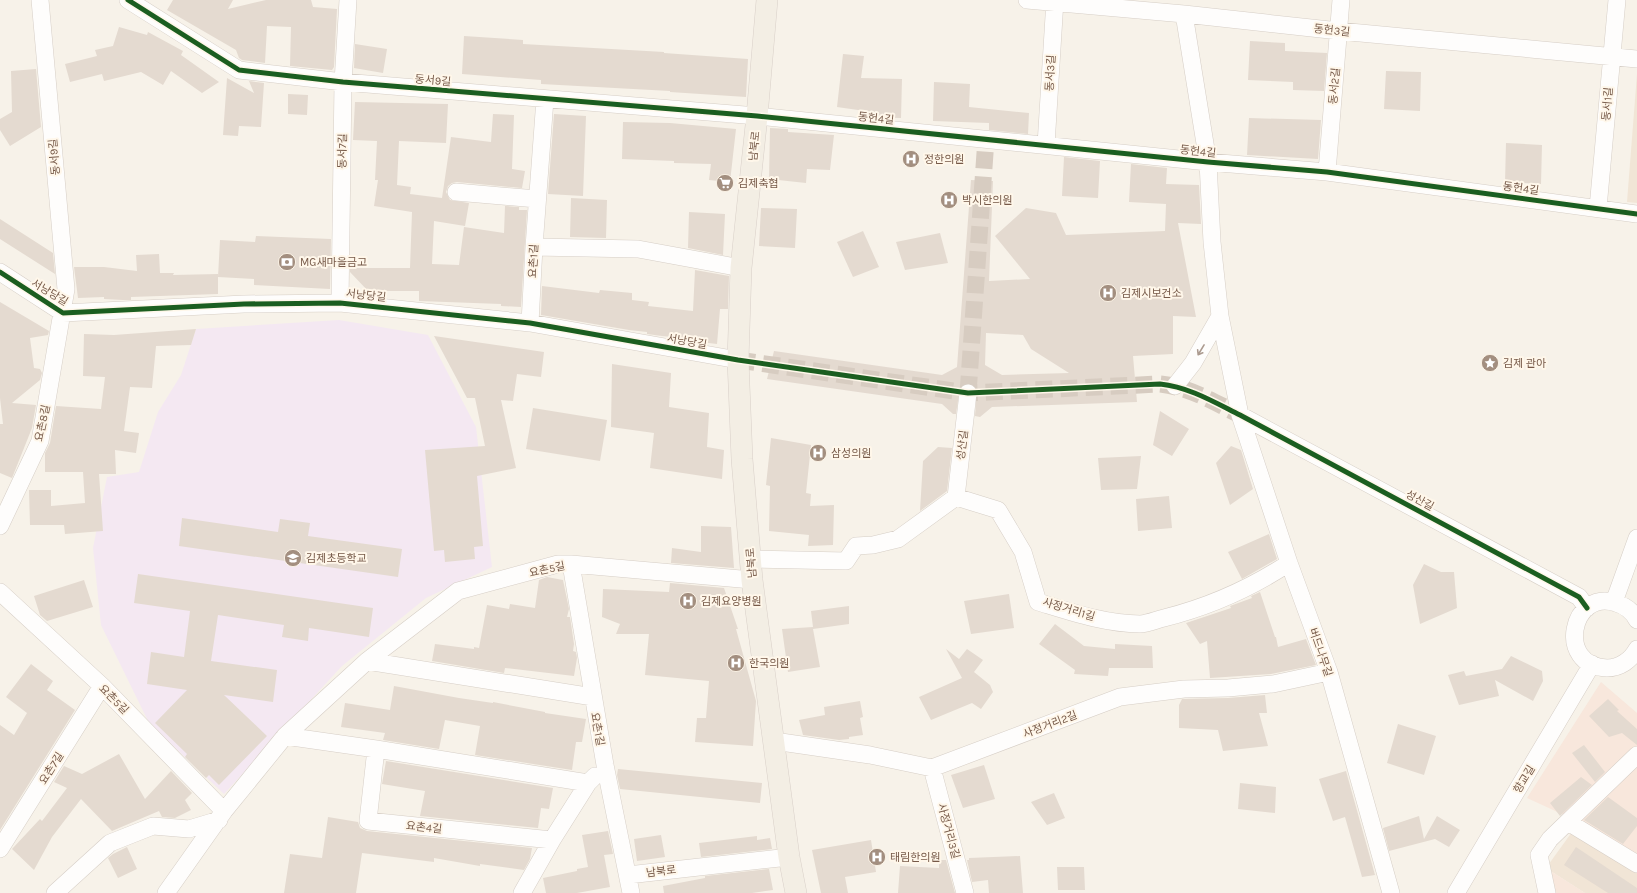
<svg xmlns="http://www.w3.org/2000/svg" width="1637" height="893" font-family="Karla,'Noto Sans KR',sans-serif">
	<style>
		.residential { fill: #f1e5d6 }
		.commercial { fill: #f8e7dc }
		.education { fill: #f4e8f2 }
		.building { fill: #e4dad0; fill-rule: evenodd }
		.lines { fill: none; stroke-linecap: round; stroke-linejoin: round }
		.minor-tunnel { stroke: #d7ccc1; stroke-width: 17; stroke-dasharray: 17 8; stroke-linecap: butt }
		.minor-casing { stroke: #d6cec6; stroke-width: 18 }
		.major-casing { stroke: #d8cfc8; stroke-width: 22 }
		.minor { stroke: #fefdfc; stroke-width: 17 }
		.major { stroke: #f3eee4; stroke-width: 21 }
		.cycleway-casing { stroke: #fff7ea; stroke-width: 8 }
		.cycleway { stroke: #1b5e20; stroke-width: 5 }
		.oneway { stroke: #ac9b90 }
		.labels { text-anchor: middle; stroke-width: 4; stroke-linejoin: round; paint-order: stroke }
		.street-label { font-size: 11px; fill: #765948; stroke: #fff7ea }
		.poi-label { font-size: 11px; fill: #765948; stroke: #fff7ea; text-anchor: start }
	</style>
	<rect width="100%" height="100%" fill="#f7f2e9"/>
	<path class="residential" d="M1637 74V203L1627 202Z
		M1572 832 1637 855V893H1585L1546 868Z"/>
	<path class="commercial" d="M1601 682 1637 713V855L1577 821 1527 798Z
		M1546 868 1585 893H1549Z"/>
	<path class="education" d="M339 320 428 335 476 427 492 567 426 598 342 666 224 794 149 723 101 625 93 548 107 477 139 472 158 412 181 375 196 329Z"/>
	<path class="building" d="M173 0H233L228 9 266 0H311L313 7 337 9 334 67 332 70 290 66 291 27 267 26 265 63 242 60 239 58 236 50 167 10Z
		M119 27 147 35 148 32 183 51 181 55 219 82 202 93 171 71 163 85 141 72 104 81 102 74 70 82 65 64 97 56 95 50 113 46Z
		M464 36 523 40V44L664 52V53L748 59 746 97 670 92V91L541 84V80L462 74Z
		M1250 41 1285 43V51L1327 53 1324 91 1293 90V82L1248 80Z
		M355 44 387 49 383 73 354 68Z
		M843 54 864 56 861 78 902 79 901 118 865 117V111L837 107Z
		M36 69 41 127 10 146 0 130V119L12 112 11 71Z
		M1386 71 1421 72 1420 111 1384 109Z
		M227 78 254 93 249 81 264 83 261 127 239 126 238 136 223 135Z
		M934 82 970 84 969 107 1029 113 1028 134 989 130V123L933 121Z
		M288 94 308 95 307 115 288 114Z
		M355 102 448 104 446 143 399 141 397 185 411 187 410 194 442 198 451 137 491 142 493 114 514 115 512 169 525 171 522 188 457 182 452 183 448 186 446 192 450 200 469 203 465 226 434 221 432 264 459 265 464 227 504 233 505 206 519 207V210H527L521 307 501 306V304L419 301V291H368L350 272V268H410L412 212 374 206 378 180H375L377 141 353 140Z
		M554 114 586 116 583 196 548 194Z
		M1249 118 1321 120 1318 159 1247 155Z
		M623 122 670 123 736 129 730 182 709 180 711 164 674 163V161L622 159Z
		M770 128 788 129V132L834 135 830 170 807 169 806 183 769 179Z
		M1506 143 1542 145 1541 184 1505 182Z
		M1064 157 1100 161 1098 198 1062 196Z
		M1131 164 1167 168 1166 184 1199 185 1201 224 1178 223 1196 317 1173 316V354L1133 356 1137 402 992 407 980 417 975 416 977 389 974 385 970 383 964 384 960 387 956 414H953L942 404 767 379 774 351 942 375 957 367 971 180 993 181 989 281 1030 279 995 236 1026 208 1056 213 1066 235 1165 231 1166 204 1129 202ZM986 333 1023 335 1031 349 1069 373 1002 375 985 365Z
		M571 198 607 200 606 238 570 237Z
		M761 208 797 209 795 248 759 246Z
		M689 212 725 214 723 255 688 248Z
		M0 219 53 253 55 274 0 239Z
		M863 231 879 267 853 277 837 242Z
		M940 233 948 263 905 270 896 242Z
		M256 236 331 239 330 289 254 285V279L218 277 220 240 255 242Z
		M159 254 160 273H174L173 275 218 274V294L131 297V300H123L104 299V297L78 298 74 267H104L137 271 136 255Z
		M695 270 729 276 728 309H720L717 344 683 340V338L662 336 647 334V332L629 330 541 315 542 286 599 293 600 290 632 293V300L649 302 648 306 693 311Z
		M0 302 49 331 48 335 30 338 34 368 40 369 42 373 40 380 12 403 36 405 32 428 12 478 0 473V424H3L0 398Z
		M196 329 191 345 156 346 152 388 130 387 124 431 139 433 136 453 115 450 116 474H99L103 531 65 534 64 525H30L29 490H51V506L85 503 83 472H45V453L50 443 56 406 101 409 105 377 83 376 84 334 114 335Z
		M434 336 544 352 541 377 517 374 513 401 501 400 516 468 477 476 483 546 474 547 475 559 445 562 444 550 434 551 425 450 485 446 475 398H467Z
		M612 364 671 373 669 407 709 413 707 447 724 450 722 479 650 468 654 433 611 427Z
		M533 408 607 420 600 461 526 449Z
		M1160 411 1189 429 1172 456 1153 445Z
		M771 438 811 445 806 493 811 494 810 506 834 505 833 545 808 546 809 535 769 531 770 486 766 485Z
		M1231 446 1241 450 1253 489 1230 505 1216 463Z
		M938 447 952 448 947 491 920 511 923 461Z
		M1141 456 1137 489 1101 490 1098 458Z
		M1169 496 1172 528 1138 531 1136 499Z
		M182 518 278 532 280 519 310 523 308 536 402 549 398 577 179 546Z
		M701 526 731 527 734 568 671 563 672 548 701 552Z
		M1269 534 1277 559 1242 579 1228 552Z
		M1424 564 1441 572H1454L1457 608 1420 624 1413 585Z
		M138 574 373 608 369 637 309 628 308 641 282 637 284 625 218 615 211 661 277 670 273 702 224 695 267 736 219 785 209 775 206 778 185 757 187 754 155 723 187 690 147 684 151 652 184 657 190 611 134 603Z
		M547 577 563 580 569 609 567 617H570L574 644 573 651 576 652 577 658 574 676 505 668 504 673 432 661 435 644 474 649V647L479 648 487 605 509 609 510 604 535 608 539 580Z
		M84 580 93 607 47 621 40 615 34 596Z
		M670 583 724 588 738 629H736L756 701 753 746 695 742 697 718H706L709 681 645 675 649 634H616L620 624 602 617 603 589 669 592Z
		M1260 592 1275 637H1276L1278 647 1306 639 1316 665 1271 674 1210 678 1207 641 1200 644 1186 623 1231 608 1230 606 1252 598 1251 596Z
		M1009 594 1014 628 971 634 964 601Z
		M849 606V624L813 629 820 667 788 672 782 629 813 627 811 611Z
		M1055 624 1084 646 1115 649V644L1152 646 1153 668H1109L1108 676 1074 674 1075 670 1039 644Z
		M946 649 959 659 967 649 983 660 974 672 990 685 993 692 981 709 972 703 931 720 919 697 962 678Z
		M1511 656 1542 671 1543 681 1533 701 1495 680 1499 696 1459 705 1448 675 1464 671 1466 676 1502 669Z
		M31 664 53 681 47 690 75 710 0 830V725L14 735 27 713 6 697Z
		M394 686 459 698 493 703V702L545 712V713L586 719 582 742H576L572 770 475 755 480 726 445 720 439 749 383 740 385 733 341 727 345 703 390 710Z
		M1265 695 1267 713H1259L1268 746 1223 751 1218 730 1179 728V705L1182 699 1228 698Z
		M1608 699 1619 710 1617 711 1637 729V745L1622 733 1609 737 1589 716Z
		M860 701 863 717 860 718 863 735 849 737V739L839 740 803 735 799 720 825 715 824 707Z
		M1398 724 1436 736 1424 775 1387 763Z
		M1584 745 1605 772 1595 782 1572 753Z
		M119 754 145 799 171 771 192 793 185 800 191 810 175 818 162 817 159 811 112 831 81 799 52 837 34 870 12 849 40 819 42 821 67 788 54 782 64 766 82 774Z
		M386 761 553 788 549 809 541 808 538 828 420 816 425 791 382 784Z
		M984 765 995 799 963 808 951 775Z
		M618 769 762 783 760 803 620 789 617 775Z
		M1346 771 1375 875 1362 877 1345 817 1333 821 1319 779Z
		M1581 777 1592 785 1560 816 1550 803Z
		M1240 783 1276 787 1275 813 1238 809Z
		M1054 793 1065 818 1047 825 1031 802Z
		M1608 797 1637 818V826L1623 844 1584 820Z
		M1419 816 1424 839 1437 816 1460 830 1449 847 1435 839 1389 851 1383 828Z
		M328 817 358 822 360 828 367 831 532 848 530 859 524 870 480 864V866L434 858V862L362 853 356 893H284L290 854 322 858Z
		M608 831 613 854 604 855 610 887 577 893H546L543 878 577 871V869L588 867 582 835Z
		M661 835 665 857 637 861 634 839Z
		M757 836V840L770 838 772 849 701 857 699 843Z
		M871 840 876 872 845 877 848 893H821L812 850Z
		M127 847 137 869 118 878 108 858 113 854Z
		M1576 847 1637 888V893H1608L1564 865Z
		M1020 856 1023 893H989L988 880 972 882 967 860H969V858Z
		M939 860H946L955 893H898L900 866 939 868Z
		M1057 867H1084L1085 890H1058Z
		M769 869 773 890 752 893H664L663 886 705 878V876Z"/>
	<g class="lines">
		<path class="minor-tunnel" d="M738 360 968 393 1160 384C1189 387 1214 402 1240 415
			M968 393 986 139"/>
		<defs>
			<path id="minor" d="M128 0 239 70 343 82 757 116 1208 162 1327 172 1637 214
				M1027 0 1184 14 1339 31 1637 59
				M1184 14 1208 162 1212 242 1220 316 1240 415 1289 563 1329 672 1391 893
				M1046 145 1055 0
				M1327 172 1341 0
				M456 192 537 199
				M1598 208 1617 0
				M534 247 638 249 741 268
				M0 272 63 313 244 304 340 303 530 323 738 360
				M340 303 343 82 348 0
				M530 323 534 247 545 99
				M1175 386 1193 363 1220 316
				M1240 415 1579 597 1587 608
				M956 497 998 510 1023 552 1038 602C1071 612 1106 624 1140 624 1147 624 1156 620 1164 618 1208 607 1251 588 1289 563
				M956 497 968 393
				M0 526 40 441 66 289 40 0
				M750 559 846 561 856 546 873 545 898 539 956 497
				M571 564 605 765 631 893
				M0 592 102 686 224 811
				M1614 602 1637 538
				M1637 620C1633 612 1626 606 1616 603 1571 588 1555 666 1607 668 1620 668 1631 660 1637 649
				M367 661 593 697
				M285 736 376 749 588 783
				M774 741 870 755 932 768 1120 697 1184 689 1228 688 1273 684 1329 672
				M376 749 368 821 552 840
				M932 768 965 893
				M1568 822 1637 864
				M0 849 102 686
				M628 875 789 857
				M55 893 110 843 153 826 189 829 219 820
				M166 893 224 811 285 736 367 661 458 591 558 564H571L752 580
				M522 893 552 840 588 783 595 776
				M1456 893 1592 664
				M1547 893 1539 855 1550 839 1637 755"/>
			<path id="major" d="M767 0 757 116 741 268 738 360 742 459 752 580 789 857 796 893"/>
		</defs>
		<use href="#minor" class="minor-casing"/>
		<use href="#major" class="major-casing"/>
		<use href="#minor" class="minor"/>
		<use href="#major" class="major"/>
		<defs>
			<path id="cycleway" d="M128 0 239 70 343 82 757 116 1208 162 1327 172 1637 214
				M0 272 63 313 244 304 340 303 530 323 738 360 968 393 1160 384C1189 387 1214 402 1240 415L1579 597 1587 608"/>
		</defs>
		<use href="#cycleway" class="cycleway-casing"/>
		<use href="#cycleway" class="cycleway"/>
	</g>
	<defs><path id="oneway-shaft" d="M-6 0H5M1.5-3L5.5 0L1.5 3" fill="none" stroke-width="1.6" stroke-linecap="round" stroke-linejoin="round"/></defs>
	<use class="oneway" href="#oneway-shaft" transform="translate(1201 350) rotate(121)"/>
	<defs>
		<symbol id="hospital-disc" viewBox="-11 -11 22 22"><circle r="9.5" fill="#a38f80" stroke="#fff7ea"/><path d="M-5-5h3v3.5h4V-5h3V5h-3V1.5h-4V5h-3Z" fill="#fff"/></symbol>
		<symbol id="supermarket-disc" viewBox="-11 -11 22 22"><circle r="9.5" fill="#a38f80" stroke="#fff7ea"/><path d="M-6-5.5h2.5l.6 2H6L4.5 2H-2.5L-4.4-4H-6ZM-1.5 3.2a1.3 1.3 0 1 0 .1 0ZM3 3.2a1.3 1.3 0 1 0 .1 0Z" fill="#fff"/></symbol>
		<symbol id="bank-disc" viewBox="-11 -11 22 22"><circle r="9.5" fill="#a38f80" stroke="#fff7ea"/><path d="M-6-4H6V4H-6ZM0-2.3a2.3 2.3 0 1 0 0 4.6a2.3 2.3 0 1 0 0-4.6Z" fill="#fff"/></symbol>
		<symbol id="sight-disc" viewBox="-11 -11 22 22"><circle r="9.5" fill="#a38f80" stroke="#fff7ea"/><path d="M0-6L1.8-2.2L6-1.7L2.9 1.2L3.7 5.4L0 3.3L-3.7 5.4L-2.9 1.2L-6-1.7L-1.8-2.2Z" fill="#fff"/></symbol>
		<symbol id="school-disc" viewBox="-11 -11 22 22"><circle r="9.5" fill="#a38f80" stroke="#fff7ea"/><path d="M0-5L7-2L0 1L-7-2ZM-4 1L0 2.5L4 1V4Q0 6-4 4Z" fill="#fff"/></symbol>
	</defs>
	<g fill-rule="evenodd">
		<use href="#hospital-disc" x="901" y="149" width="20" height="20"/>
		<use href="#supermarket-disc" x="715" y="173" width="20" height="20"/>
		<use href="#hospital-disc" x="939" y="190" width="20" height="20"/>
		<use href="#bank-disc" x="277" y="252" width="20" height="20"/>
		<use href="#hospital-disc" x="1098" y="283" width="20" height="20"/>
		<use href="#sight-disc" x="1480" y="353" width="20" height="20"/>
		<use href="#hospital-disc" x="808" y="443" width="20" height="20"/>
		<use href="#school-disc" x="283" y="548" width="20" height="20"/>
		<use href="#hospital-disc" x="678" y="591" width="20" height="20"/>
		<use href="#hospital-disc" x="726" y="653" width="20" height="20"/>
		<use href="#hospital-disc" x="867" y="847" width="20" height="20"/>
	</g>
	<g class="labels">
		<g class="street-label">
			<text transform="translate(1332 30) rotate(6)" y="4">동헌3길</text>
			<text transform="translate(1050 73) rotate(-87)" y="4">동서3길</text>
			<text transform="translate(433 80) rotate(5)" y="4">동서9길</text>
			<text transform="translate(1334 86) rotate(-85)" y="4">동서2길</text>
			<text transform="translate(1607 104) rotate(-85)" y="4">동서1길</text>
			<text transform="translate(876 118) rotate(6)" y="4">동헌4길</text>
			<text transform="translate(754 146) rotate(-84)" y="4">남북로</text>
			<text transform="translate(342 151) rotate(-89)" y="4">동서7길</text>
			<text transform="translate(1198 151) rotate(6)" y="4">동헌4길</text>
			<text transform="translate(54 157) rotate(-95)" y="4">동서9길</text>
			<text transform="translate(1521 188) rotate(8)" y="4">동헌4길</text>
			<text transform="translate(533 261) rotate(-87)" y="4">요촌1길</text>
			<text transform="translate(50 292) rotate(31)" y="4">서낭당길</text>
			<text transform="translate(366 295) rotate(6)" y="4">서낭당길</text>
			<text transform="translate(687 341) rotate(10)" y="4">서낭당길</text>
			<text transform="translate(42 423) rotate(-78)" y="4">요촌8길</text>
			<text transform="translate(962 445) rotate(-83)" y="4">성산길</text>
			<text transform="translate(1420 500) rotate(28)" y="4">성산길</text>
			<text transform="translate(751 563) rotate(-95)" y="4">남북로</text>
			<text transform="translate(547 569) rotate(-12)" y="4">요촌5길</text>
			<text transform="translate(1069 609) rotate(17)" y="4">사정거리1길</text>
			<text transform="translate(1321 652) rotate(71)" y="4">버드나무길</text>
			<text transform="translate(114 699) rotate(45)" y="4">요촌5길</text>
			<text transform="translate(1050 724) rotate(-21)" y="4">사정거리2길</text>
			<text transform="translate(598 729) rotate(80)" y="4">요촌1길</text>
			<text transform="translate(51 768) rotate(-58)" y="4">요촌7길</text>
			<text transform="translate(1524 779) rotate(-59)" y="4">향교길</text>
			<text transform="translate(424 827) rotate(6)" y="4">요촌4길</text>
			<text transform="translate(949 831) rotate(75)" y="4">사정거리3길</text>
			<text transform="translate(661 871) rotate(-7)" y="4">남북로</text>
		</g>
		<g class="poi-label">
			<text x="924" y="163">정한의원</text>
			<text x="738" y="187">김제축협</text>
			<text x="962" y="204">박시한의원</text>
			<text x="300" y="266">MG새마을금고</text>
			<text x="1121" y="297">김제시보건소</text>
			<text x="1503" y="367">김제 관아</text>
			<text x="831" y="457">삼성의원</text>
			<text x="306" y="562">김제초등학교</text>
			<text x="701" y="605">김제요양병원</text>
			<text x="749" y="667">한국의원</text>
			<text x="890" y="861">태림한의원</text>
		</g>
	</g>
</svg>
